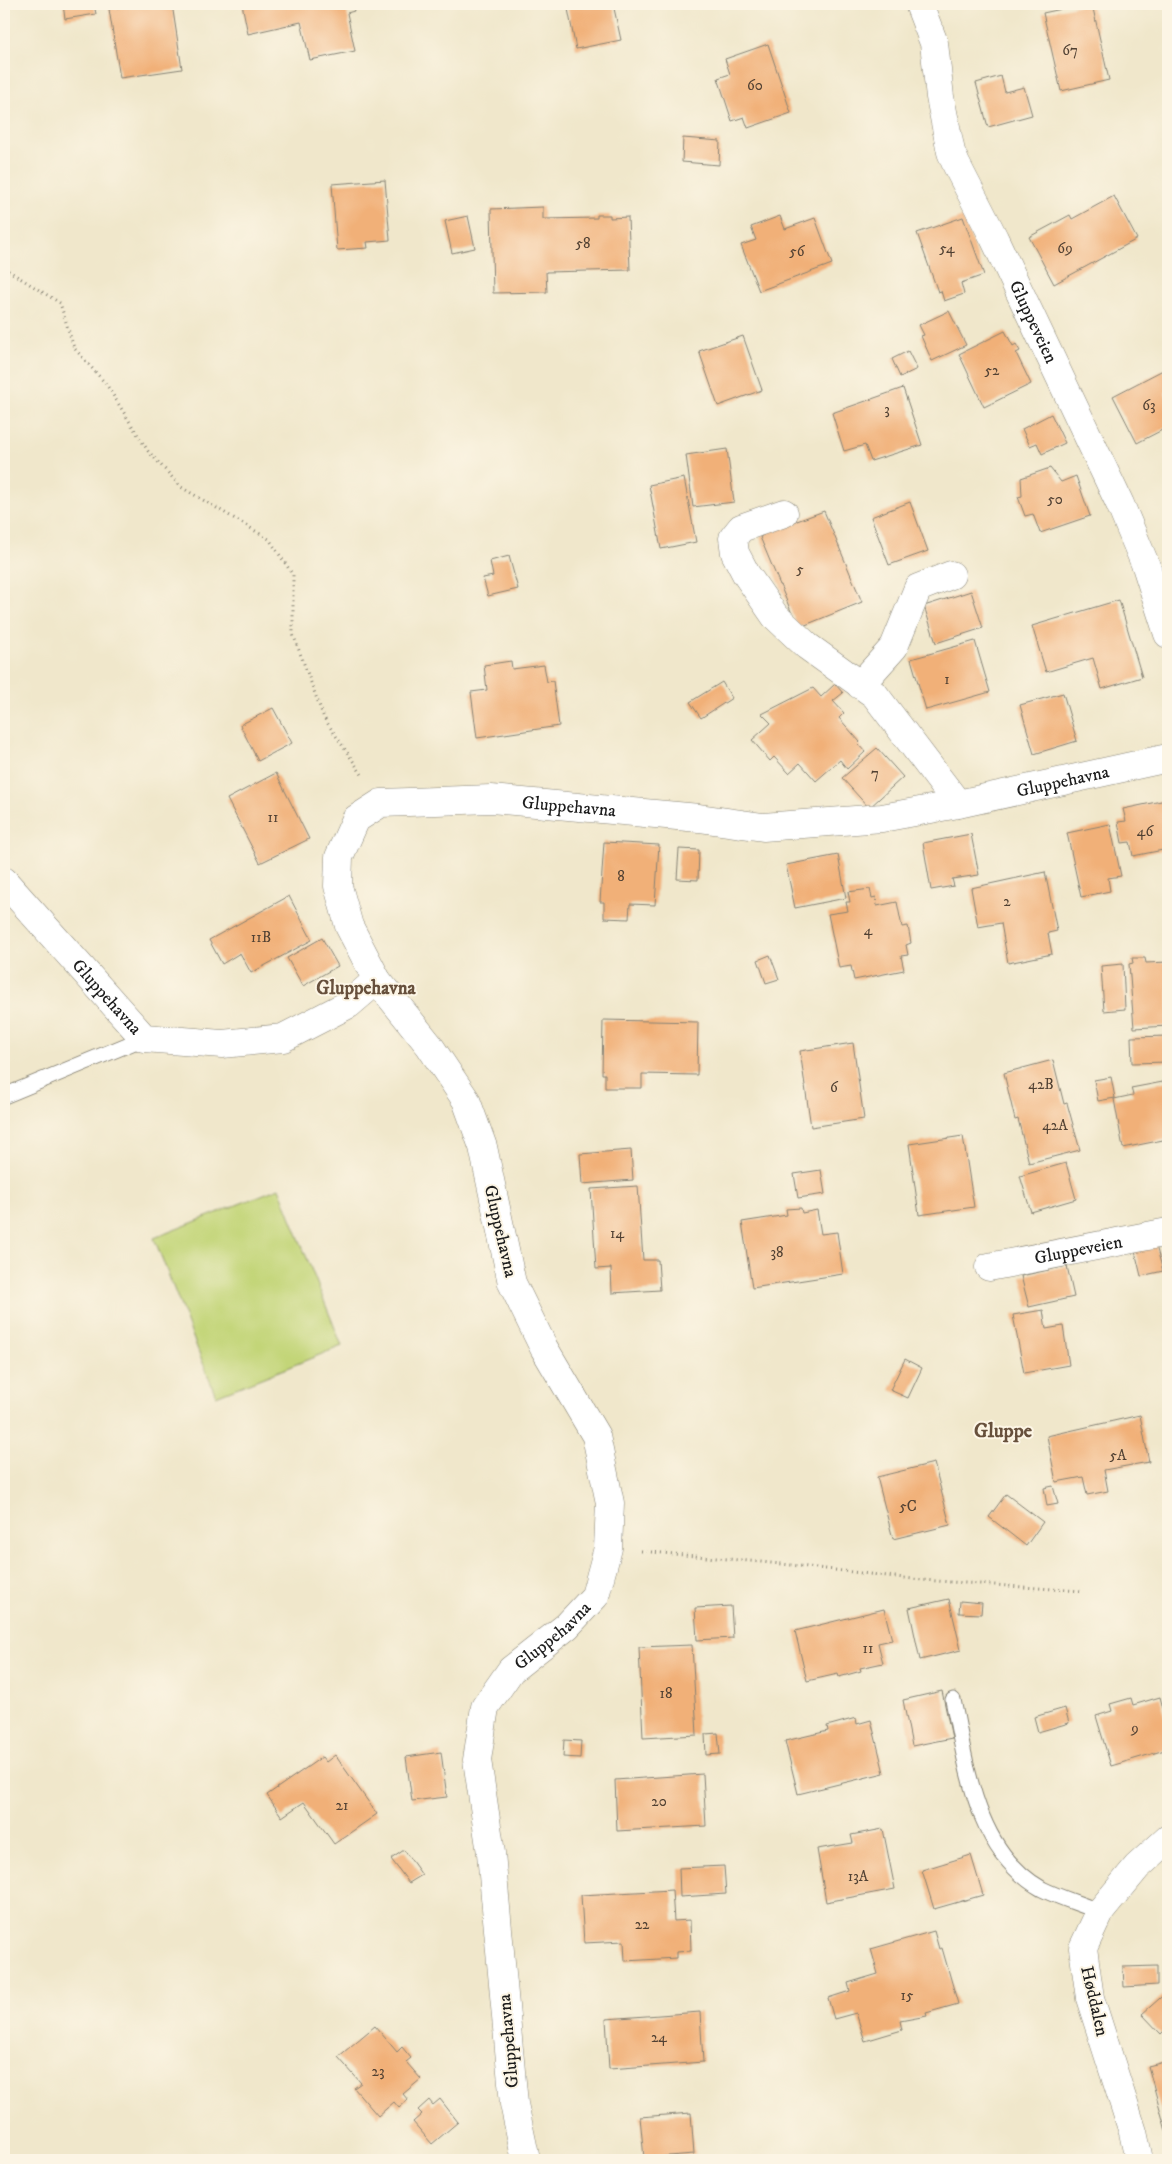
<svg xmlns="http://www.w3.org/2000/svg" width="1172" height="2164" font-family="'IM FELL DW Pica',serif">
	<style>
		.green { fill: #c3d578; stroke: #70784a }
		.building { fill: #f1b078 }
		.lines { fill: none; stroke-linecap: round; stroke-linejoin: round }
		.service-casing { stroke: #868274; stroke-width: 17 }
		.minor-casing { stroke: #868274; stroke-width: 29 }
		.path { stroke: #868274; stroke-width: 3; stroke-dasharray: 1 4; stroke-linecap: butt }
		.service { stroke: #fff; stroke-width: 15 }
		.minor { stroke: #fff; stroke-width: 28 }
		.labels { text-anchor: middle; stroke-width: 4; stroke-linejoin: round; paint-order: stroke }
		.number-label { font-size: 15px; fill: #514133 }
		.street-label { font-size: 18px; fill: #1c1c1c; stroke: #fcf5e5 }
		.neighbourhood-label { font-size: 19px; font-weight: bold; fill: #67503c; stroke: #fcf5e5 }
		.quarter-label { font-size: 20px; font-weight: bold; fill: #67503c; stroke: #fcf5e5 }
	</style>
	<rect width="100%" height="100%" fill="#fcf5e5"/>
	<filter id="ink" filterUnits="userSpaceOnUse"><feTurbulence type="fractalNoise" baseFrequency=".02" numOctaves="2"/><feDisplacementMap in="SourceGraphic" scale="10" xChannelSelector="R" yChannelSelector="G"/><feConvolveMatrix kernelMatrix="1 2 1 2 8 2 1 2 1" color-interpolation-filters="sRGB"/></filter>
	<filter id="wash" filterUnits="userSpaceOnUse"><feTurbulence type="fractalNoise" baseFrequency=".0096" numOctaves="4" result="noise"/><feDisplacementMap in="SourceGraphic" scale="20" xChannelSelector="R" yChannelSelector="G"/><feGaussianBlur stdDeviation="1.12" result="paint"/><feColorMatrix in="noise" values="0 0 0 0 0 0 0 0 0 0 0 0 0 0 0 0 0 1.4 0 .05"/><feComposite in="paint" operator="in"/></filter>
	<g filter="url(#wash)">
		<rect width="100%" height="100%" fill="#f0e7cb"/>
		<path class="green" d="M279 1188 342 1346 216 1396 154 1238Z"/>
		<g id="blocks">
			<path class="building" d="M63 4H94L96 14 65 19Z
				M130 4H172L182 69 120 78 109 9 130 6Z
				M242 4H352L354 11 347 13 355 51 310 60 301 22 248 34Z
				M567 4H613L621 40 576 49Z
				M1085 4H1092L1109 80 1061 91 1043 13Z
				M768 44 791 113 748 128 744 117 732 121 718 78 730 74 725 59Z
				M1001 76 1005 92 1024 87 1032 115 988 127 976 83Z
				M683 138 720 141 719 165 682 162Z
				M385 180 390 240 367 242 368 248 337 250 332 184Z
				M1114 196 1137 239 1054 284 1029 237 1070 215 1072 219Z
				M543 207V219L597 218V215H610V218L628 217 630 270 546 272 547 292 493 293 491 209Z
				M468 216 475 248 452 253 445 221Z
				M780 216 785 229 815 218 832 264 759 291 741 245 756 240 751 227Z
				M963 217 984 275 961 283 964 294 944 301 941 291 938 292 917 233Z
				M949 311 966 345 932 361 921 336 924 335 919 325Z
				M1005 331 1013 346 1016 344 1020 351 1016 353 1031 384 984 407 959 354Z
				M743 336 762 390 718 406 699 351Z
				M908 351 917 369 900 377 892 359Z
				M1163 370 1168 381V391L1165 393 1168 399V427L1137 443 1113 396Z
				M903 388 922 445 871 461 865 445 844 451 832 413Z
				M1051 414 1065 443 1042 454 1037 443 1030 446 1022 429Z
				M727 449 734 502 693 507 686 455Z
				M1050 468 1061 482 1076 476 1090 516 1040 533 1033 514 1025 516 1018 497 1022 496 1021 478Z
				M684 478 696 542 661 549 649 485Z
				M910 502 928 551 889 565 871 517Z
				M793 510 797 521 824 511 862 602 798 628 760 537 765 534 761 524Z
				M509 556 518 589 488 596 483 578 493 576 490 561Z
				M971 591 983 628 936 643 924 606Z
				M1119 600 1142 677 1102 689 1093 658 1046 672 1032 626Z
				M975 641 990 692 926 710 911 659Z
				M511 661 512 669 544 665 547 682 553 681 559 726 477 738 471 692 487 690 484 665Z
				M722 682 732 698 701 718 690 702Z
				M835 684 843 693 833 701 844 713 839 718 860 742 858 744 865 752 847 769 840 760 816 781 800 763 789 773 774 757 770 761 752 740 771 723 762 714 813 688 821 697Z
				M1063 693 1077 741 1034 754 1020 705Z
				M273 708 292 743 258 761 240 725Z
				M877 748 903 777 869 808 842 778Z
				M276 773 309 839 260 863 227 799Z
				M1166 800 1168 810V849L1133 856 1130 842 1122 843 1118 822 1126 821 1123 809Z
				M1110 824 1121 876 1108 878 1110 891 1081 897 1067 833Z
				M971 834 979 875 952 879 954 886 931 890 923 843Z
				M604 842 659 845 655 905 630 904 629 919 604 918V902H600Z
				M679 849 699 850 698 880 677 879Z
				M838 855 846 898 795 908 786 865Z
				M1045 872 1057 931 1048 933 1052 954 1008 963 1001 923 978 927 971 888Z
				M870 889 872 898 876 897 877 906 897 902 902 927 908 926 911 943 906 945 908 955 901 956 904 970 854 980 851 966 839 968 828 914 848 911 846 902H850L848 892Z
				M289 896 312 940 251 973 240 953 222 964 209 940Z
				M322 938 338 966 303 986 287 958Z
				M770 955 779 979 766 983 758 960Z
				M1132 958H1145L1146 963 1168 962V1026L1134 1028 1129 964 1133 963Z
				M1123 964 1125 1009 1104 1011 1101 966Z
				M603 1020 698 1022 697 1075 642 1074V1088H605V1074H602Z
				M1168 1036V1062L1132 1063 1131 1037Z
				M853 1043 864 1119 811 1127 800 1051Z
				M1053 1060 1064 1104 1067 1103 1080 1150 1029 1163 1018 1119 1015 1120 1004 1073Z
				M1111 1077 1115 1098 1098 1101 1094 1080Z
				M1168 1081V1139L1123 1148 1114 1099 1133 1095 1131 1088Z
				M963 1136 974 1207 919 1215 909 1144Z
				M631 1150 633 1180 582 1184 580 1154Z
				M1066 1163 1076 1199 1031 1212 1020 1176Z
				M821 1170 825 1194 798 1198 794 1174Z
				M638 1186 643 1260H658L660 1290 612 1293 611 1268 596 1269 591 1189Z
				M801 1208 802 1213 817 1210 821 1234 837 1232 843 1274 752 1288 742 1222 787 1215 786 1209Z
				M1155 1242 1163 1271 1141 1276 1134 1247Z
				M1067 1266 1074 1297 1029 1307 1021 1276Z
				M1043 1310 1046 1329 1063 1326 1069 1365 1024 1373 1013 1315Z
				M905 1359 922 1368 908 1398 890 1390Z
				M1140 1415 1149 1462 1104 1470 1108 1491 1087 1495 1083 1477 1056 1482 1047 1436Z
				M934 1463 950 1525 893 1539 877 1477Z
				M1053 1486 1058 1504 1047 1506 1044 1488Z
				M1006 1494 1043 1522 1026 1546 989 1517Z
				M949 1599 961 1650 920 1660 909 1608Z
				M960 1601 982 1603 981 1614 959 1613Z
				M731 1606 733 1638 697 1640 695 1608Z
				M884 1609 892 1640 878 1643 883 1663 860 1668 861 1671 839 1677 838 1674 807 1681 795 1631Z
				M692 1645 697 1735 643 1738 639 1647Z
				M942 1691 952 1738 912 1746 903 1700Z
				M1160 1697 1168 1727V1749L1111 1766 1096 1716 1112 1711 1110 1704 1131 1698 1133 1705Z
				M1065 1708 1069 1723 1038 1732 1034 1717Z
				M856 1718 857 1724 871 1720 884 1773 798 1794 785 1741 828 1731 827 1726Z
				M718 1733 720 1754 706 1755 705 1734Z
				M564 1740 581 1741 580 1758 563 1757Z
				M441 1752 447 1797 412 1801 406 1757Z
				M335 1755 377 1814 334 1844 304 1802 282 1817 267 1795 322 1757 326 1762Z
				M703 1774 706 1826 617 1831 615 1780Z
				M883 1829 895 1889 826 1902 817 1849 853 1843 851 1835Z
				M404 1850 422 1875 409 1883 391 1859Z
				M971 1855 983 1895 934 1909 922 1870Z
				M724 1866 726 1894 680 1897 679 1868Z
				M672 1890 674 1921 690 1920 691 1951 676 1952V1958L625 1961 624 1941 584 1943 581 1895Z
				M934 1931 939 1949 942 1948 958 2004 926 2013 927 2016 900 2021 902 2030 865 2041 856 2013 834 2019 828 1998 850 1991 848 1983 878 1974 871 1949Z
				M1157 1966V1985L1124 1987 1123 1967Z
				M1168 1991V2027L1161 2034 1142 2014Z
				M700 2012 703 2062 609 2069 606 2019Z
				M375 2026 397 2052 402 2047 411 2058 406 2062 421 2079 403 2094 408 2100 399 2108 394 2102 378 2116 354 2088 361 2083 338 2057Z
				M1168 2061V2138L1148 2066Z
				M440 2099 458 2122 432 2144 413 2122 422 2114 418 2110 429 2100 433 2105Z
				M691 2113 694 2154 644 2158 640 2117Z"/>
		</g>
	</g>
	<g filter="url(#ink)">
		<use href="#blocks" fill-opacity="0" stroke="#868274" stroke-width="1"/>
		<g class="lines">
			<defs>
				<path id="service" d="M4 1096 144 1038
					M953 1700C967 1767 976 1852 1042 1889 1060 1898 1081 1904 1100 1912"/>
				<g id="minor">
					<path id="s1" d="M919 4 934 43 940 97 951 152 956 164 994 238 1120 504 1146 566 1168 634"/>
					<path d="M784 513 741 528 733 538 735 553 746 574 775 616 807 646 875 695 958 804"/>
					<path d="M860 685 894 647 918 588 951 575"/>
					<path id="s2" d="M4 881 144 1038 222 1044 283 1038 349 1004 377 980"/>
					<path id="s3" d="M989 1267 1168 1232"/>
					<path id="s4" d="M526 2160 514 2104 491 1853 477 1760 485 1707 511 1670 567 1626 595 1596 608 1548 610 1503 596 1436 544 1348 512 1283 483 1147 466 1100 429 1045 377 980 349 926 338 886 339 857 356 819 381 803 491 799 699 818 763 827 882 818 958 804 1168 758"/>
					<path d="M1139 2160 1133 2132 1090 1998 1083 1948 1100 1912 1137 1867 1168 1839"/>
				</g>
			</defs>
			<use href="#service" class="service-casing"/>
			<use href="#minor" class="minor-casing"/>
			<path class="path" d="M4 268 60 303 74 348 106 384 148 451 181 487 269 539 293 575V634L324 718 363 776
				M641 1551 782 1564 922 1580 1081 1591"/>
			<use href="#service" class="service"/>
			<use href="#minor" class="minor"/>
		</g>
	</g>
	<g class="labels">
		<g class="number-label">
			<text x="1070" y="55">67</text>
			<text x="755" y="90">60</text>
			<text x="583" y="248">58</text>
			<text x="947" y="253">54</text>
			<text x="1065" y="253">69</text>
			<text x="797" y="256">56</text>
			<text x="992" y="375">52</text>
			<text x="1149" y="410">63</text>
			<text x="887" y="414">3</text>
			<text x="1055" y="504">50</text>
			<text x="800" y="574">5</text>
			<text x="947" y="684">1</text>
			<text x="875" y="778">7</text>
			<text x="273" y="822">11</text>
			<text x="1145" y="836">46</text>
			<text x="621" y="881">8</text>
			<text x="1007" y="906">2</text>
			<text x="868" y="935">4</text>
			<text x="261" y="942">11B</text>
			<text x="1041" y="1089">42B</text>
			<text x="834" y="1092">6</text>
			<text x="1055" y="1130">42A</text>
			<text x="617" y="1238">14</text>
			<text x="777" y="1257">38</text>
			<text x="1118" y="1460">5A</text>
			<text x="908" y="1511">5C</text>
			<text x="868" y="1653">11</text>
			<text x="666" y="1698">18</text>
			<text x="1135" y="1733">9</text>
			<text x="659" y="1806">20</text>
			<text x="342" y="1810">21</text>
			<text x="858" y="1881">13A</text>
			<text x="642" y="1929">22</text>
			<text x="907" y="2000">15</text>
			<text x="659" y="2042">24</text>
			<text x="378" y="2076">23</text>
		</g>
		<g class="street-label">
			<text dy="6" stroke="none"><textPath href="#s1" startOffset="341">Gluppeveien</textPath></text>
			<text dy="6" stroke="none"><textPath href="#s4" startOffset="2181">Gluppehavna</textPath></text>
			<text dy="6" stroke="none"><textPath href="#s4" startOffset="1682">Gluppehavna</textPath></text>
			<text dy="6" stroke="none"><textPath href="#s2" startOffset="155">Gluppehavna</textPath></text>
			<text transform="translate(501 1231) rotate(77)" y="6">Gluppehavna</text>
			<text dy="6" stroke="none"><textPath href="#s3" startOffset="91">Gluppeveien</textPath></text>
			<text dy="6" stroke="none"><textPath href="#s4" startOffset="556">Gluppehavna</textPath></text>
			<text transform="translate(1095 2001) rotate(77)" y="6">Høddalen</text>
			<text transform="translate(508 2041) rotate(-95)" y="6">Gluppehavna</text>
		</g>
		<g class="neighbourhood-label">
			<text x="366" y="994">Gluppehavna</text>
		</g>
		<g class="quarter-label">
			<text x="1003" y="1437">Gluppe</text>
		</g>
	</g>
	<rect width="1172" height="2164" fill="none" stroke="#fcf5e5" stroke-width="20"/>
</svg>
